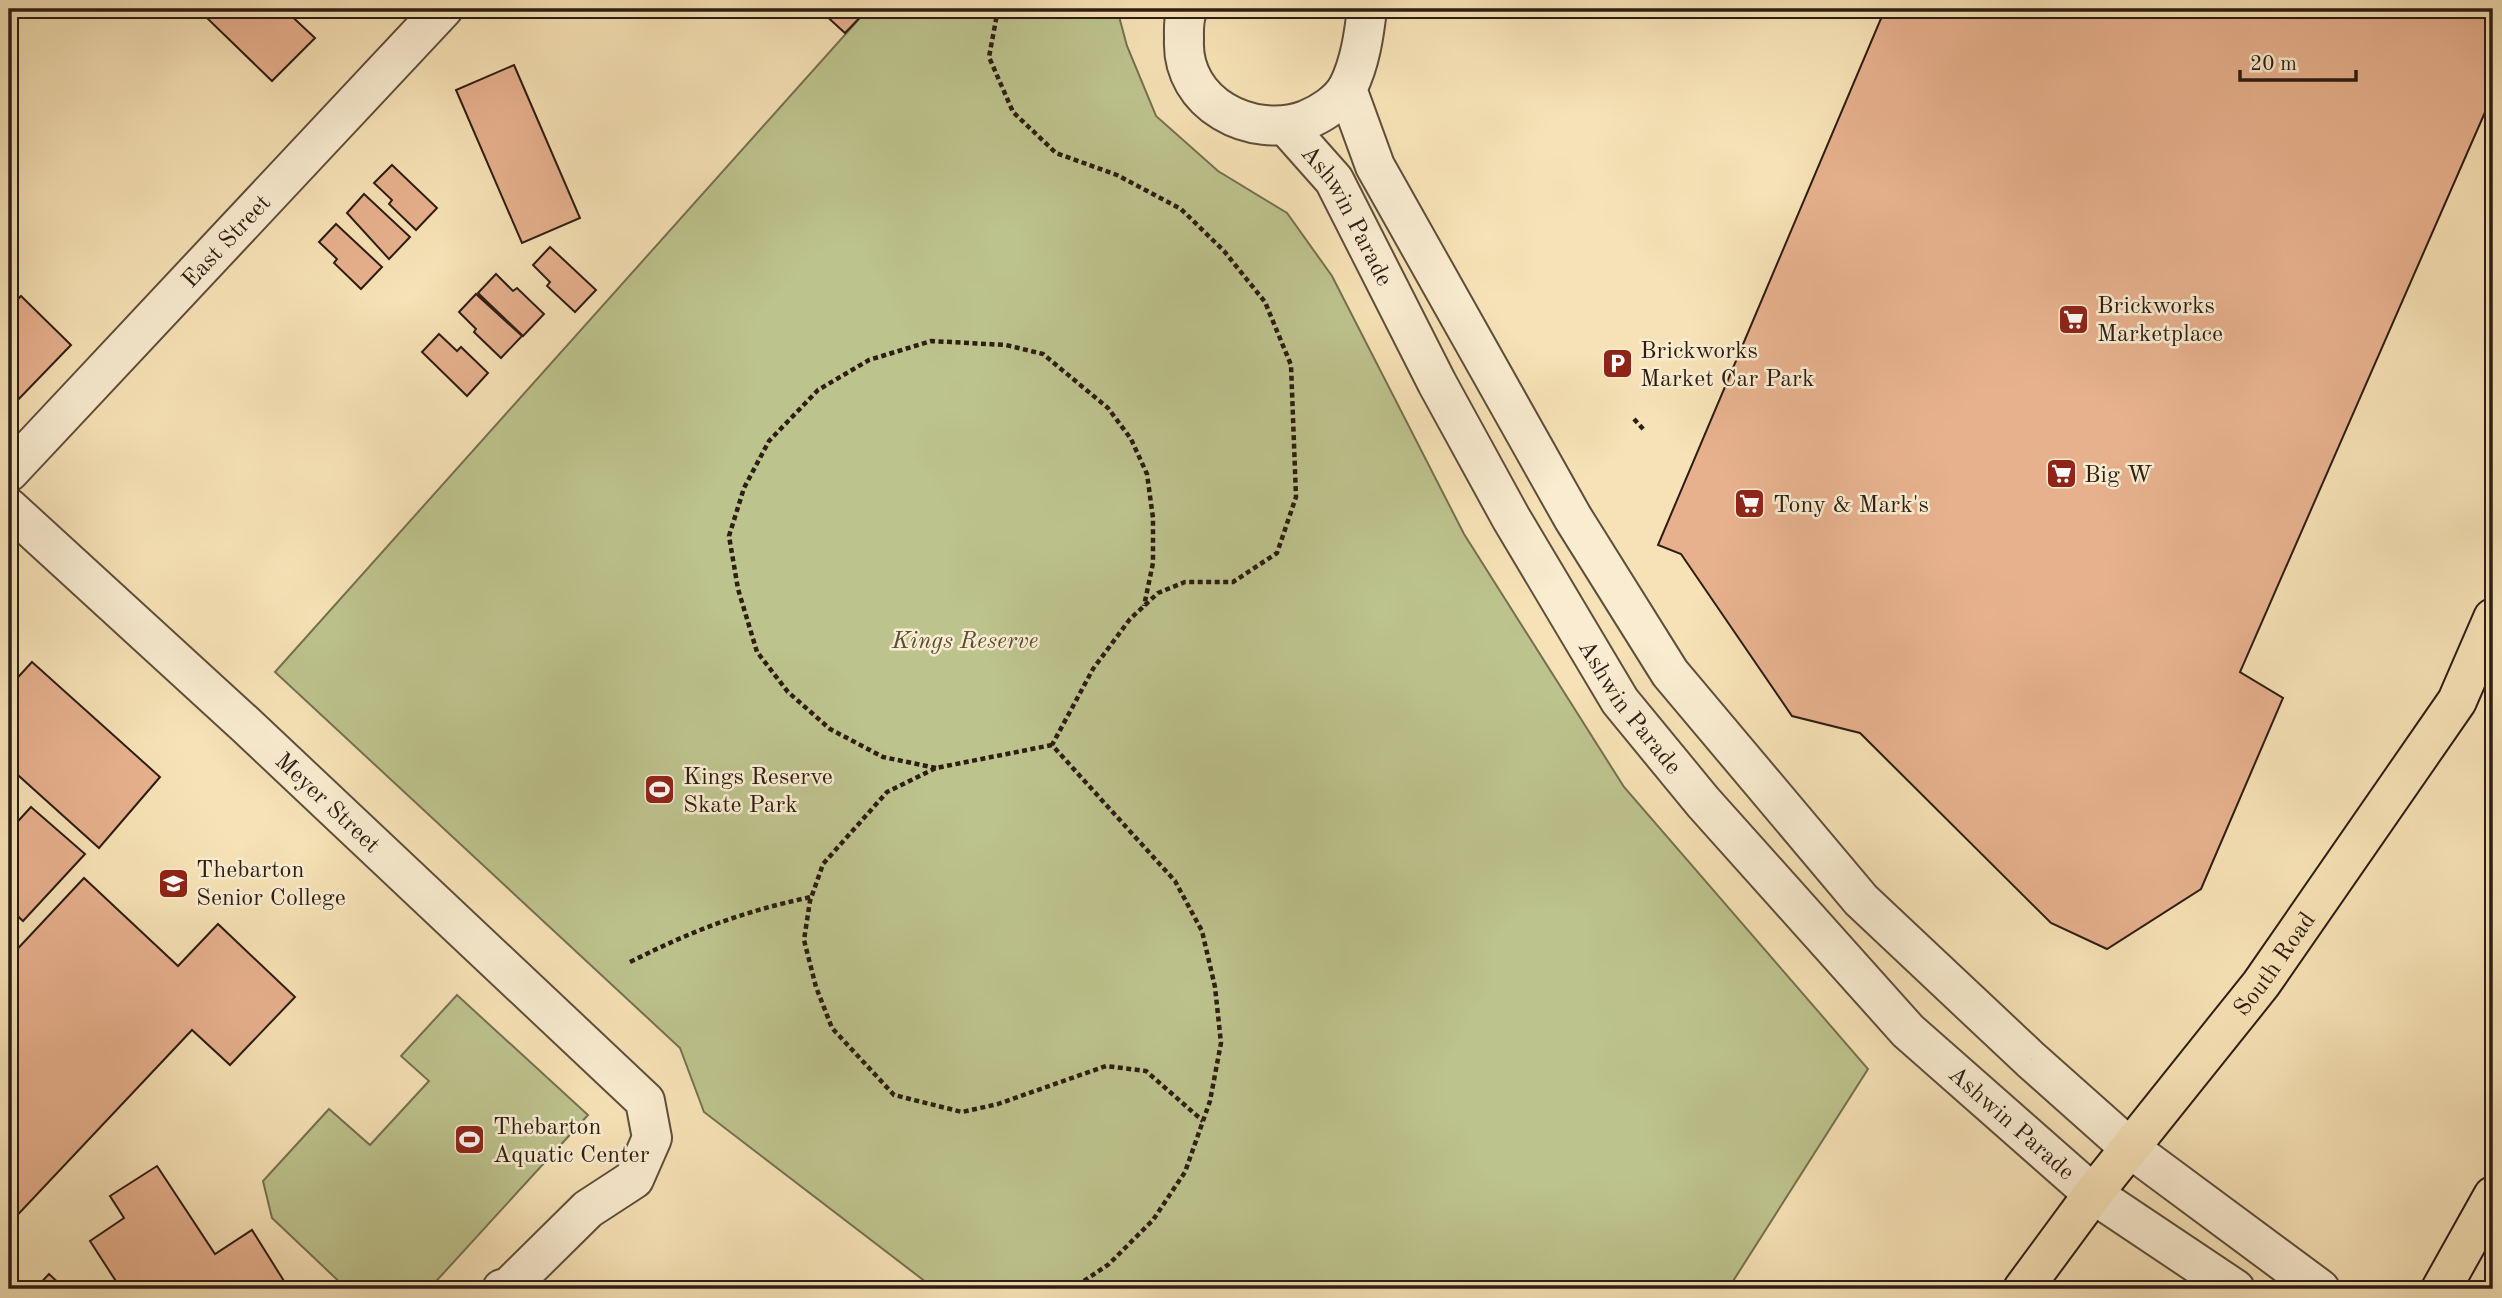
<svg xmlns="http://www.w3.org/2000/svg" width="2502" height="1298" font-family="'Old Standard TT',serif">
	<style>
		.green { fill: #bdc38d; stroke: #757050; stroke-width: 2 }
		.building { fill: #e7b18e; stroke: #2d1d13; stroke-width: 2 }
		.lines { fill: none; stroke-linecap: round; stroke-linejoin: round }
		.minor-casing { stroke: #5f4e3c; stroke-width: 42 }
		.highway-casing { stroke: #2d1d13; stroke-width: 42 }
		.path { stroke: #2d1d13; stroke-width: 4.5; stroke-dasharray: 5 3.5; stroke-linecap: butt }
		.minor { stroke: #f9ecd0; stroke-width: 38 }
		.highway { stroke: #f6e2b6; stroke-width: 38 }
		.labels { text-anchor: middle; stroke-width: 5; stroke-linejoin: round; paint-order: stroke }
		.street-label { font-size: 24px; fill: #2d1d13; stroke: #f9ecd0 }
		.poi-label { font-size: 24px; fill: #2d1d13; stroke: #f9ecd0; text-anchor: start }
		.park-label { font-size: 24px; font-style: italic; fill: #584f38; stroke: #f9ecd0 }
	</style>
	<rect width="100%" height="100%" fill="#f6e2b6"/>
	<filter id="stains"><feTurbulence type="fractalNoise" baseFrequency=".00286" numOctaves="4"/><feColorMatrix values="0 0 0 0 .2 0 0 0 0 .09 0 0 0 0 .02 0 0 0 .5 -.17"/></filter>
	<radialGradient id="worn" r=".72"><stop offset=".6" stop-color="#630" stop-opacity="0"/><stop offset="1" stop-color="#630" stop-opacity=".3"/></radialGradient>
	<path class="green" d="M868 9H1117L1127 46 1156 116 1218 171 1287 213 1332 276 1464 534 1624 787 1868 1069 1728 1289H935L704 1112 680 1048 275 672Z
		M457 995 588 1115 429 1289H347L272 1218 263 1181 329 1109 370 1145 429 1081 401 1056Z"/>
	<path class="building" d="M217 9H284L315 38 272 81 208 19Z
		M827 9H868L845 33 823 13Z
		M1885 9H2493V94L2240 672 2283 698 2201 889 2107 949 2051 923 1860 733 1792 716 1681 554 1658 545Z
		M514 65 580 218 522 243 456 90Z
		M392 165 437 208 416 230 389 204 392 200 374 183Z
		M364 194 410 237 389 259 347 213Z
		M336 224 382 267 361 289 334 263 337 259 319 242Z
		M550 247 596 290 575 312 547 286 550 282 533 265Z
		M496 274 513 291 517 288 544 314 523 336 478 293Z
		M476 294 522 336 501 358 474 332 476 329 459 312Z
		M21 296 71 345 12 406 9 403V308Z
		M439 334 457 351 461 347 488 373 467 396 422 352Z
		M32 662 160 777 99 848 9 767V687Z
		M31 807 85 854 23 921 9 908V831Z
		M84 878 178 966 218 924 295 997 230 1065 192 1030 9 1224V958Z
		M157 1166 215 1254 252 1230 289 1289H121L90 1241 124 1218 110 1196Z
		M49 1274 65 1289H35Z"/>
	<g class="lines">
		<defs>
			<g id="minor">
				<path d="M1188 9C1183 19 1184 29 1184 40 1181 104 1252 140 1306 120 1321 114 1340 102 1348 87 1360 63 1364 35 1367 9"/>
				<path d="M1347 89 1375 166 1573 518 1670 673 1861 900 2031 1060 2131 1149 2320 1289"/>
				<path id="s1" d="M1287 127 1334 180 1437 383 1511 518 1620 701 1703 802 1908 1031 2093 1194 2235 1289"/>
				<path id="s2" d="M9 472 443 9"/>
				<path id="s3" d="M9 508 246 725 645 1101 652 1138 634 1179 588 1209 509 1287 502 1289"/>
			</g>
			<g id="highway">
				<path id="s4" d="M2023 1289 2093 1194 2261 984 2457 701 2493 618"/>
				<path d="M2441 1289 2493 1196"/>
			</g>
		</defs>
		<use href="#minor" class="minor-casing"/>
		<use href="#highway" class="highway-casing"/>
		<path class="path" d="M998 9 989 57 1013 112 1056 153 1117 175 1181 209 1224 251 1265 302 1291 365 1296 497 1277 553 1233 582H1185L1158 593 1130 619 1093 669 1052 745 1175 881 1202 931 1215 987 1221 1043 1210 1101 1185 1172 1153 1220 1109 1264 1072 1289
			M1634 419 1645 431
			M1052 745 936 768 887 792 823 864 810 901 804 940 816 987 832 1028 894 1095 962 1112 998 1104 1106 1066 1146 1071 1203 1121
			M936 768 883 757 830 729 788 692 757 652 738 589 729 536 744 488 769 441 818 390 869 360 931 341 1006 345 1043 354 1108 408 1131 439 1147 474 1153 518V563L1144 606
			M630 962C694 930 741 912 811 897"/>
		<use href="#minor" class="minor"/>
		<use href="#highway" class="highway"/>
	</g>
	<defs>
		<symbol id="supermarket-square" viewBox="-11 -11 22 22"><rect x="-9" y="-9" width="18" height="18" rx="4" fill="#8f2418" stroke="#f9ecd0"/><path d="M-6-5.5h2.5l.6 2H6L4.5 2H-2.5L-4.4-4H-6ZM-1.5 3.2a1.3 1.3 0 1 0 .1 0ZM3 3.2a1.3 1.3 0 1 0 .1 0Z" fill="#fff"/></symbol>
		<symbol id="parking-square" viewBox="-11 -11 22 22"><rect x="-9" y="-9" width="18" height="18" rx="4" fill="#8f2418" stroke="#f9ecd0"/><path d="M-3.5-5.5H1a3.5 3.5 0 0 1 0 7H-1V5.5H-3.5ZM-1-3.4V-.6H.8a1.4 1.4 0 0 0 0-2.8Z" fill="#fff"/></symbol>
		<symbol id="stadium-square" viewBox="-11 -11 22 22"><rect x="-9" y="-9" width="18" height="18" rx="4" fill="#8f2418" stroke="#f9ecd0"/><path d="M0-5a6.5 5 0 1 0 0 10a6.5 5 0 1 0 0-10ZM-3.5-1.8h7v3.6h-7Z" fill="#fff"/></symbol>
		<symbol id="university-square" viewBox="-11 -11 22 22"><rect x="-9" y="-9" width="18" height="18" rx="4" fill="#8f2418" stroke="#f9ecd0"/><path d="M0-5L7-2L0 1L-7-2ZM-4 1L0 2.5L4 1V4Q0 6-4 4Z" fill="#fff"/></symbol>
	</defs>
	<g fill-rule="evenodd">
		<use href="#supermarket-square" x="2056" y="302" width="35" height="35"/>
		<use href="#parking-square" x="1600" y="346" width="35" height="35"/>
		<use href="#supermarket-square" x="2044" y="456" width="35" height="35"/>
		<use href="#supermarket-square" x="1732" y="486" width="35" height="35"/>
		<use href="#stadium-square" x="642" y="772" width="35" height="35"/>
		<use href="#university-square" x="156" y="866" width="35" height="35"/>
		<use href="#stadium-square" x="452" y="1122" width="35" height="35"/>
	</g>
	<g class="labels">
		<g class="street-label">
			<text dy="8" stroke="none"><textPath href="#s1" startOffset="108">Ashwin Parade</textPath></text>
			<text dy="8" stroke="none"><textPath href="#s2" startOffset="317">East Street</textPath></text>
			<text dy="8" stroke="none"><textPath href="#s1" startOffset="676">Ashwin Parade</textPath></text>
			<text dy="8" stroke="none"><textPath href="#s3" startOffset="434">Meyer Street</textPath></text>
			<text dy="8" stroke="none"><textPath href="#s4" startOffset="411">South Road</textPath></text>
			<text dy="8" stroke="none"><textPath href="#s1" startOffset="1242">Ashwin Parade</textPath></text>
		</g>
		<g class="poi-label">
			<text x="2097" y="313">Brickworks<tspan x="2097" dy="28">Marketplace</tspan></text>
			<text x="1640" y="358">Brickworks<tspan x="1640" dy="28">Market Car Park</tspan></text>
			<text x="2084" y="482">Big W</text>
			<text x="1773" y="512">Tony &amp; Mark's</text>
			<text x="683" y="784">Kings Reserve<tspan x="683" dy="28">Skate Park</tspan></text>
			<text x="196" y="877">Thebarton<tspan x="196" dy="28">Senior College</tspan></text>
			<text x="493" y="1134">Thebarton<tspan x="493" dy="28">Aquatic Center</tspan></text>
		</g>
		<g class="park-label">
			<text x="965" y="648">Kings Reserve</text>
		</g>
	</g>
	<rect width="2502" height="1298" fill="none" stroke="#f6e2b6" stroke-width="35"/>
	<rect x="10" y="10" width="2481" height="1277" fill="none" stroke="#2d1d13" stroke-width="3.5"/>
	<rect x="18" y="18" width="2467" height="1263" fill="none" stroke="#2d1d13" stroke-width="2"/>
	<path d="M2240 70v10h116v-10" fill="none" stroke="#2d1d13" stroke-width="3.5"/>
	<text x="2250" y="70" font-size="21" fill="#2d1d13" stroke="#f9ecd0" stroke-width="5" paint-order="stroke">20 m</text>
	<rect width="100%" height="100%" filter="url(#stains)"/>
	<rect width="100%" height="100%" fill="url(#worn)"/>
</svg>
